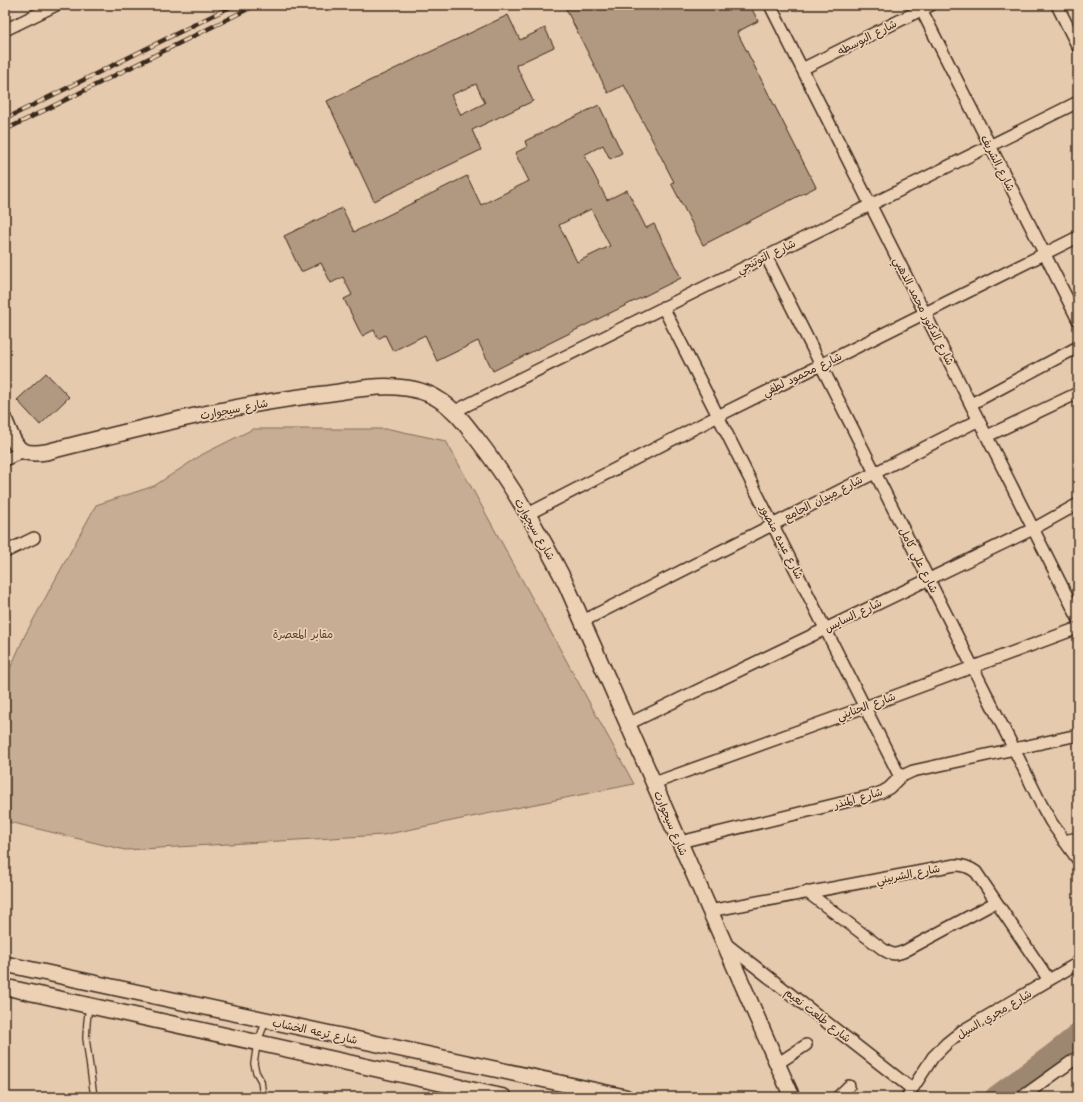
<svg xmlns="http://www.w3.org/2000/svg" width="1083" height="1102" font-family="'Architects Daughter','Playpen Sans Arabic',sans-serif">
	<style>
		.green { fill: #c6ad94; stroke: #806c59 }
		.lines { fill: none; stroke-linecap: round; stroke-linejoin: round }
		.river { stroke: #9d8771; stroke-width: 21 }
		.building { fill: #b19981; stroke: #3b2a1e; fill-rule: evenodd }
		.lane-casing { stroke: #3b2a1e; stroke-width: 8 }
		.street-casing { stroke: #3b2a1e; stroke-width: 14 }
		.secondary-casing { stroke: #3b2a1e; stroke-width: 18 }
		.lane { stroke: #edd1b4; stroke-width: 5.5 }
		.street { stroke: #edd1b4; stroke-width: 11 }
		.secondary { stroke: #edd1b4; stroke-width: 15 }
		.rail-casing { stroke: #3b2a1e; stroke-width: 4.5 }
		.rail { stroke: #edd1b4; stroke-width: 3; stroke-dasharray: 9; stroke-linecap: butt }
		.labels { text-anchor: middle; stroke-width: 3.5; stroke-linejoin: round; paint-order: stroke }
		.street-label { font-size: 11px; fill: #3b2a1e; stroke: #edd1b4 }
		.park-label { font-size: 11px; fill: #503e30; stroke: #edd1b4 }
	</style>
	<rect width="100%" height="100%" fill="#e6caae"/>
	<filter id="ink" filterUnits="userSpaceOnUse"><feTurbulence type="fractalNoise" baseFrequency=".025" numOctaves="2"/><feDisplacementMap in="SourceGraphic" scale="8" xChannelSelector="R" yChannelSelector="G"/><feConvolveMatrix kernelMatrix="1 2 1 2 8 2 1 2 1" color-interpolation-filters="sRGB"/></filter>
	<g filter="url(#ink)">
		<path class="green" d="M253 429H390L446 441 634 784 383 835 125 850 5 821V680L25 635 96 505 154 486 203 454Z"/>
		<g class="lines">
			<path class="river" d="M995 1097 1053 1054 1078 1034"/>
		</g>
		<path class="building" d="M564 5H750L758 21 737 32 816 187 703 245 671 183 674 182 624 85 608 93Z
			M508 15 520 40 545 28 554 47 516 65 533 101 472 130 481 150 374 201 327 101ZM476 84 485 103 461 115 451 95Z
			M599 105 622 153 610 159 603 145 584 155 607 200 627 190 646 228 654 224 681 278 493 371 478 341 437 361 425 335 393 351 385 335 378 339 374 330 362 336 344 299 352 295 343 277 331 283 321 263 301 272 284 236 342 208 354 232 467 176 481 205 529 181 515 153 527 147 525 141ZM591 209 610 246 577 262 559 225Z
			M46 373 69 397 40 425 17 400Z"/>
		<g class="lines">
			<defs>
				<path id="lane" d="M89 1006 87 1022 86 1038 94 1097
					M263 1097 261 1081 256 1072 254 1064 257 1043 266 1021"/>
				<path id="street" d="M770 5 1078 618
					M919 5 1078 320
					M1057 5 1078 47
					M5 30 56 5
					M802 69 931 5
					M766 256 1014 749 1041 804 1051 822 1078 860
					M663 307 900 777
					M971 404 1078 347
					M455 411 1078 102
					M987 436 1078 393
					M5 460 23 451
					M528 514 718 416 1078 237
					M5 552 34 538
					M583 621 979 420
					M628 724 1033 529 1078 504
					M654 783 865 707 1078 628
					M1064 841 1078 838
					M680 842 874 795 882 792 889 788 900 777 913 771 1078 735
					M807 892 884 950C892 955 896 955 905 951L996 902
					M709 911 955 865C964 865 969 867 976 872L1049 980
					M725 943 912 1089
					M777 1064 806 1045
					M838 1097 849 1086
					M907 1097 933 1057 947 1043 962 1031 1078 963
					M1022 1097 1078 1057"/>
				<path id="secondary" d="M5 421C9 430 14 447 23 451 30 454 39 453 46 452 137 429 230 405 324 394 347 391 372 385 396 387 410 388 426 391 438 399 455 409 465 424 477 439 512 484 540 533 566 584L792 1097
					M5 964 625 1097
					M5 987 504 1097"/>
			</defs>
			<use href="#lane" class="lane-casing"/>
			<use href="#street" class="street-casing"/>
			<use href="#secondary" class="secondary-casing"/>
			<use href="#lane" class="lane"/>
			<use href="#street" class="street"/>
			<use href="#secondary" class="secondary"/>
			<defs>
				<path id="rail" d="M5 119 234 5
					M5 130 256 5"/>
			</defs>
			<use href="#rail" class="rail-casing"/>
			<use href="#rail" class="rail"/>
		</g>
	</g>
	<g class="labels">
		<g class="street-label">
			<text transform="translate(867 37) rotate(-27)" y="4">شارع البوسطه</text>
			<text transform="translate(998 163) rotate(63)" y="4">شارع الشريف</text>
			<text transform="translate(766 256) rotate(-26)" y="4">شارع التوتنجي</text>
			<text transform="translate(924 311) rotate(63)" y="4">شارع الدكتور محمد الذهبي</text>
			<text transform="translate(802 374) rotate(-26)" y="4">شارع محمود لطفي</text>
			<text transform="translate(234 409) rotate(-11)" y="4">شارع سيجوارت</text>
			<text transform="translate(823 498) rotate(-27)" y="4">شارع ميدان الجامع</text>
			<text transform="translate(535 529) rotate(60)" y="4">شارع سيجوارت</text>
			<text transform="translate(782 542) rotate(63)" y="4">شارع عبده منصور</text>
			<text transform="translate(919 560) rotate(63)" y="4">شارع علي كامل</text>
			<text transform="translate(853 615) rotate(-26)" y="4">شارع السايس</text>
			<text transform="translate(866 706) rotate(-20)" y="4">شارع الجنايني</text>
			<text transform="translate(858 798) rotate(-16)" y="4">شارع المنذر</text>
			<text transform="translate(671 823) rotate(67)" y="4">شارع سيجوارت</text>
			<text transform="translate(908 874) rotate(-11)" y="4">شارع الشربيني</text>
			<text transform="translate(994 1014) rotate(-31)" y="4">شارع مجري السيل</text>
			<text transform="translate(818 1015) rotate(38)" y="4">شارع طلعت نعيم</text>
			<text transform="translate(315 1031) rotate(12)" y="4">شارع ترعه الخشاب</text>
		</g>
		<g class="park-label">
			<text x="303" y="638">مقابر المعصرة</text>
		</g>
	</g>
	<rect width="1083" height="1102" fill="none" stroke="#edd1b4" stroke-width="20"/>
	<rect x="10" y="10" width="1063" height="1082" fill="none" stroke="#3b2a1e" stroke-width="1.5" filter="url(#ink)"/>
</svg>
